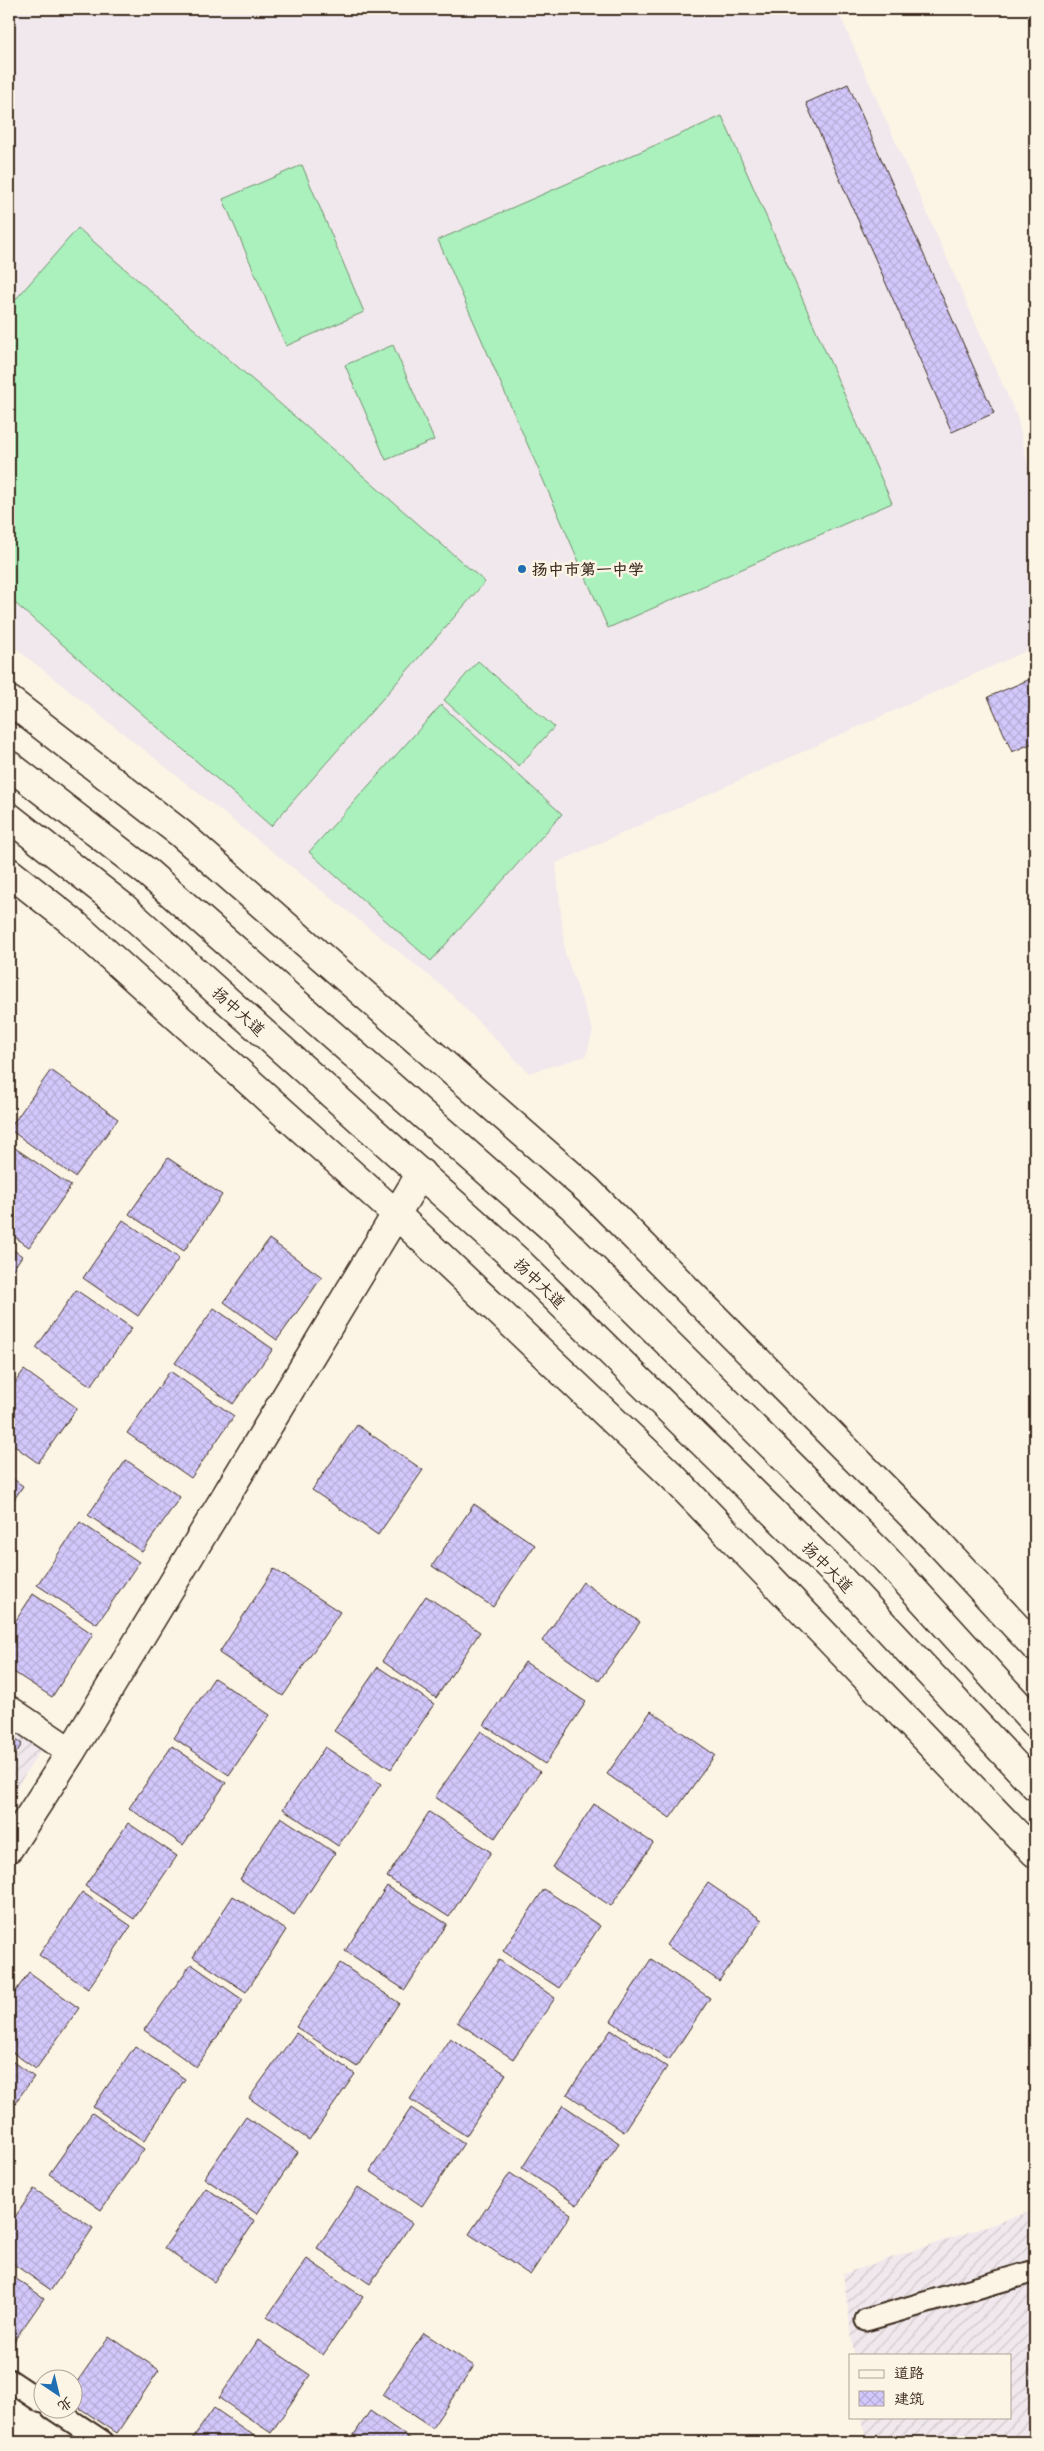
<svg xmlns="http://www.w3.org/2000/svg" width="1044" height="2451" font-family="Mynerve,'LXGW WenKai TC',sans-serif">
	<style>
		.built { fill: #f0e8ec }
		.industrial { fill: url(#industrial-furrows) }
		.pitch { fill: #aaf1bd; stroke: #728e6e }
		.building { fill: url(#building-cross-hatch); stroke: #3b2a1e }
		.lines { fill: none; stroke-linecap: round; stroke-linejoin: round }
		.lane-casing { stroke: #3b2a1e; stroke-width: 25 }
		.street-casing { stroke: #3b2a1e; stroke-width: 31 }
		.primary-casing { stroke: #3b2a1e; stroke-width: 31 }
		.lane { stroke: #fcf5e5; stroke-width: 21 }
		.street { stroke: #fcf5e5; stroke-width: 28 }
		.primary { stroke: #fcf5e5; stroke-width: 28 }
		.poi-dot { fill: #1f6fb2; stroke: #fcf5e5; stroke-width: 2 }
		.labels { text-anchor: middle; stroke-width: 5; stroke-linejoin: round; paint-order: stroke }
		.poi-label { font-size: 16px; font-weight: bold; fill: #3b2a1e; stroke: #fcf5e5; text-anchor: start }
		.street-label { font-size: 16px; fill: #3b2a1e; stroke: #fcf5e5 }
	</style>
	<defs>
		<pattern id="industrial-furrows" width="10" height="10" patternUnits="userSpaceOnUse" patternTransform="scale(1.25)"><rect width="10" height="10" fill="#f0e8ec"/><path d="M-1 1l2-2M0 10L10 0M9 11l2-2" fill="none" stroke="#cfc7ca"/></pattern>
		<pattern id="building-cross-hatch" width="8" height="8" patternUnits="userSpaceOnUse" patternTransform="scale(1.25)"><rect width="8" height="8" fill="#d3c8fb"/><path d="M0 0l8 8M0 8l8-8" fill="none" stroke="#b6acd7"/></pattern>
	</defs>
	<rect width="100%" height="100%" fill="#fcf5e5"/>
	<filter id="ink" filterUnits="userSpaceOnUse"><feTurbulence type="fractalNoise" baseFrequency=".02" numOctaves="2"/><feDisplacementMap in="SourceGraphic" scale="10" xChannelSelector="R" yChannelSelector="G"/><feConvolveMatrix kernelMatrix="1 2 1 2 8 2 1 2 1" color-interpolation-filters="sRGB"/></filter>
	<g filter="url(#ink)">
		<path class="built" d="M9 9H837L1017 417 1035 496V647L556 863 565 953 593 1031 586 1056 529 1073 447 990 9 643Z"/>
		<path class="industrial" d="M9 1726 42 1748 9 1799Z
			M1035 2210V2442H866L862 2417H1010V2355H854L843 2274Z"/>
		<path class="pitch" d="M722 116 892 503 608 628 438 240Z
			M302 165 364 312 286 346 223 199Z
			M78 228 485 582 271 826 9 598V307Z
			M393 345 434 440 386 460 345 365Z
			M478 661 554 727 519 766 444 700Z
			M441 705 562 814 431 961 309 852Z"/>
		<path class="building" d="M848 84 994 413 952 432 806 103Z
			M1035 677V742L1012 752 988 697Z
			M51 1070 118 1119 75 1177 9 1129Z
			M9 1144 71 1186 29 1247 9 1233Z
			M168 1158 222 1195 184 1251 129 1214Z
			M123 1220 179 1258 138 1316 83 1278Z
			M269 1239 322 1277 277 1340 224 1302Z
			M9 1247 22 1256 9 1275Z
			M76 1290 132 1328 91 1386 36 1348Z
			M214 1308 273 1349 233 1404 175 1363Z
			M24 1370 77 1408 38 1463 9 1442V1391Z
			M170 1371 234 1416 191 1478 127 1433Z
			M357 1425 423 1470 378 1535 312 1490Z
			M126 1460 180 1497 142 1552 88 1515Z
			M9 1476 23 1486 9 1507Z
			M474 1504 535 1545 493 1607 432 1566Z
			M80 1522 139 1562 97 1624 37 1585Z
			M274 1569 340 1612 283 1696 219 1653Z
			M583 1582 640 1622 599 1681 542 1641Z
			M33 1594 93 1634 52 1697 9 1669V1631Z
			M426 1596 480 1632 436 1698 382 1661Z
			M525 1662 586 1702 545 1764 484 1725Z
			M378 1667 434 1704 391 1769 334 1731Z
			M214 1678 270 1715 229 1775 174 1738Z
			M651 1711 715 1755 670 1818 607 1774Z
			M481 1731 540 1772 495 1838 435 1797Z
			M9 1735 22 1744 9 1764Z
			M172 1746 226 1783 183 1845 129 1808Z
			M325 1747 381 1784 338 1846 283 1809Z
			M594 1804 653 1843 611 1906 552 1867Z
			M429 1812 491 1852 449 1917 387 1877Z
			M281 1817 335 1853 294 1915 240 1879Z
			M128 1823 177 1856 134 1919 85 1886Z
			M708 1883 762 1920 719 1981 666 1945Z
			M387 1886 447 1924 405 1990 345 1951Z
			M544 1889 600 1926 559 1988 503 1951Z
			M82 1892 131 1926 88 1989 39 1955Z
			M233 1896 286 1930 246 1992 193 1957Z
			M651 1959 710 1998 669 2060 611 2021Z
			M499 1960 555 1998 513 2059 457 2022Z
			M340 1963 399 2003 357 2067 296 2027Z
			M191 1964 243 2000 196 2067 144 2030Z
			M29 1972 79 2008 36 2069 9 2050V2001Z
			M611 2030 667 2067 624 2132 567 2094Z
			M296 2033 355 2074 309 2140 249 2098Z
			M450 2038 506 2074 466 2136 410 2099Z
			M135 2046 185 2079 144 2141 93 2107Z
			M9 2059 34 2077 9 2111Z
			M563 2105 619 2143 577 2205 522 2168Z
			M411 2108 464 2143 422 2206 370 2171Z
			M92 2113 144 2149 101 2210 49 2174Z
			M246 2117 298 2152 257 2214 204 2178Z
			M510 2173 571 2214 530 2275 469 2234Z
			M358 2187 412 2223 370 2284 317 2248Z
			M206 2188 255 2221 214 2282 164 2248Z
			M34 2189 93 2228 51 2290 9 2261V2226Z
			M307 2259 363 2297 323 2355 267 2317Z
			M9 2274 44 2298 9 2348Z
			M424 2333 474 2366 432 2428 382 2395Z
			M109 2336 159 2370 117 2433 72 2403V2389Z
			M258 2340 310 2375 271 2433 219 2398Z
			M214 2408 263 2442H190Z
			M370 2411 415 2442H349Z"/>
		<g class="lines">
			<defs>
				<path id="lane" d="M866 2320 1035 2271
					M9 2380 42 2402
					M52 2408 103 2442"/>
				<path id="street" d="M9 700 180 833 588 1190 936 1540 1035 1647
					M9 872 70 920 396 1214 673 1477 1035 1853
					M9 1710 71 1752
					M9 1848 71 1752 421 1173"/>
				<path id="primary" d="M9 765 147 872 552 1228 882 1555 1035 1723
					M9 817 122 906 520 1263 841 1579 1035 1786"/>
			</defs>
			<use href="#lane" class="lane-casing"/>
			<use href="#street" class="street-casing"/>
			<use href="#primary" class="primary-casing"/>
			<use href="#lane" class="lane"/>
			<use href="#street" class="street"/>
			<use href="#primary" class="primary"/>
		</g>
	</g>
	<circle class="poi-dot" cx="522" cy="569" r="5"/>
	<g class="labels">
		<g class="poi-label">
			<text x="532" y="575">扬中市第一中学</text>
		</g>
		<g class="street-label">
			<text transform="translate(239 1011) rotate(42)" y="6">扬中大道</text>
			<text transform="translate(540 1283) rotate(44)" y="6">扬中大道</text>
			<text transform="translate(828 1567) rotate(45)" y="6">扬中大道</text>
		</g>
	</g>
	<rect width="1044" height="2451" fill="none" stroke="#fcf5e5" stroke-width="30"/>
	<rect x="15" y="15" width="1014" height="2421" fill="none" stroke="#3b2a1e" stroke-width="2" filter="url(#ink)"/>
	<rect x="849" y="2354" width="162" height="65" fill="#fcf5e5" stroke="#afa495"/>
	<rect x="859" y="2370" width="25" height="8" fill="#fcf5e5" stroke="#afa495"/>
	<text x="894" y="2378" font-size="15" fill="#3b2a1e">道路</text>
	<rect x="859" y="2391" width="25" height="15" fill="url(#building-cross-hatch)" stroke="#afa495"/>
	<text x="894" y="2404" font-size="15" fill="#3b2a1e">建筑</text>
	<g transform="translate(58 2394) rotate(145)"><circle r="24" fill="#fcf5e5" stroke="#afa495"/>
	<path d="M0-4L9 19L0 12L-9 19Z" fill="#1f6fb2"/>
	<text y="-8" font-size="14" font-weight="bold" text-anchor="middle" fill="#3b2a1e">北</text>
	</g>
</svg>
